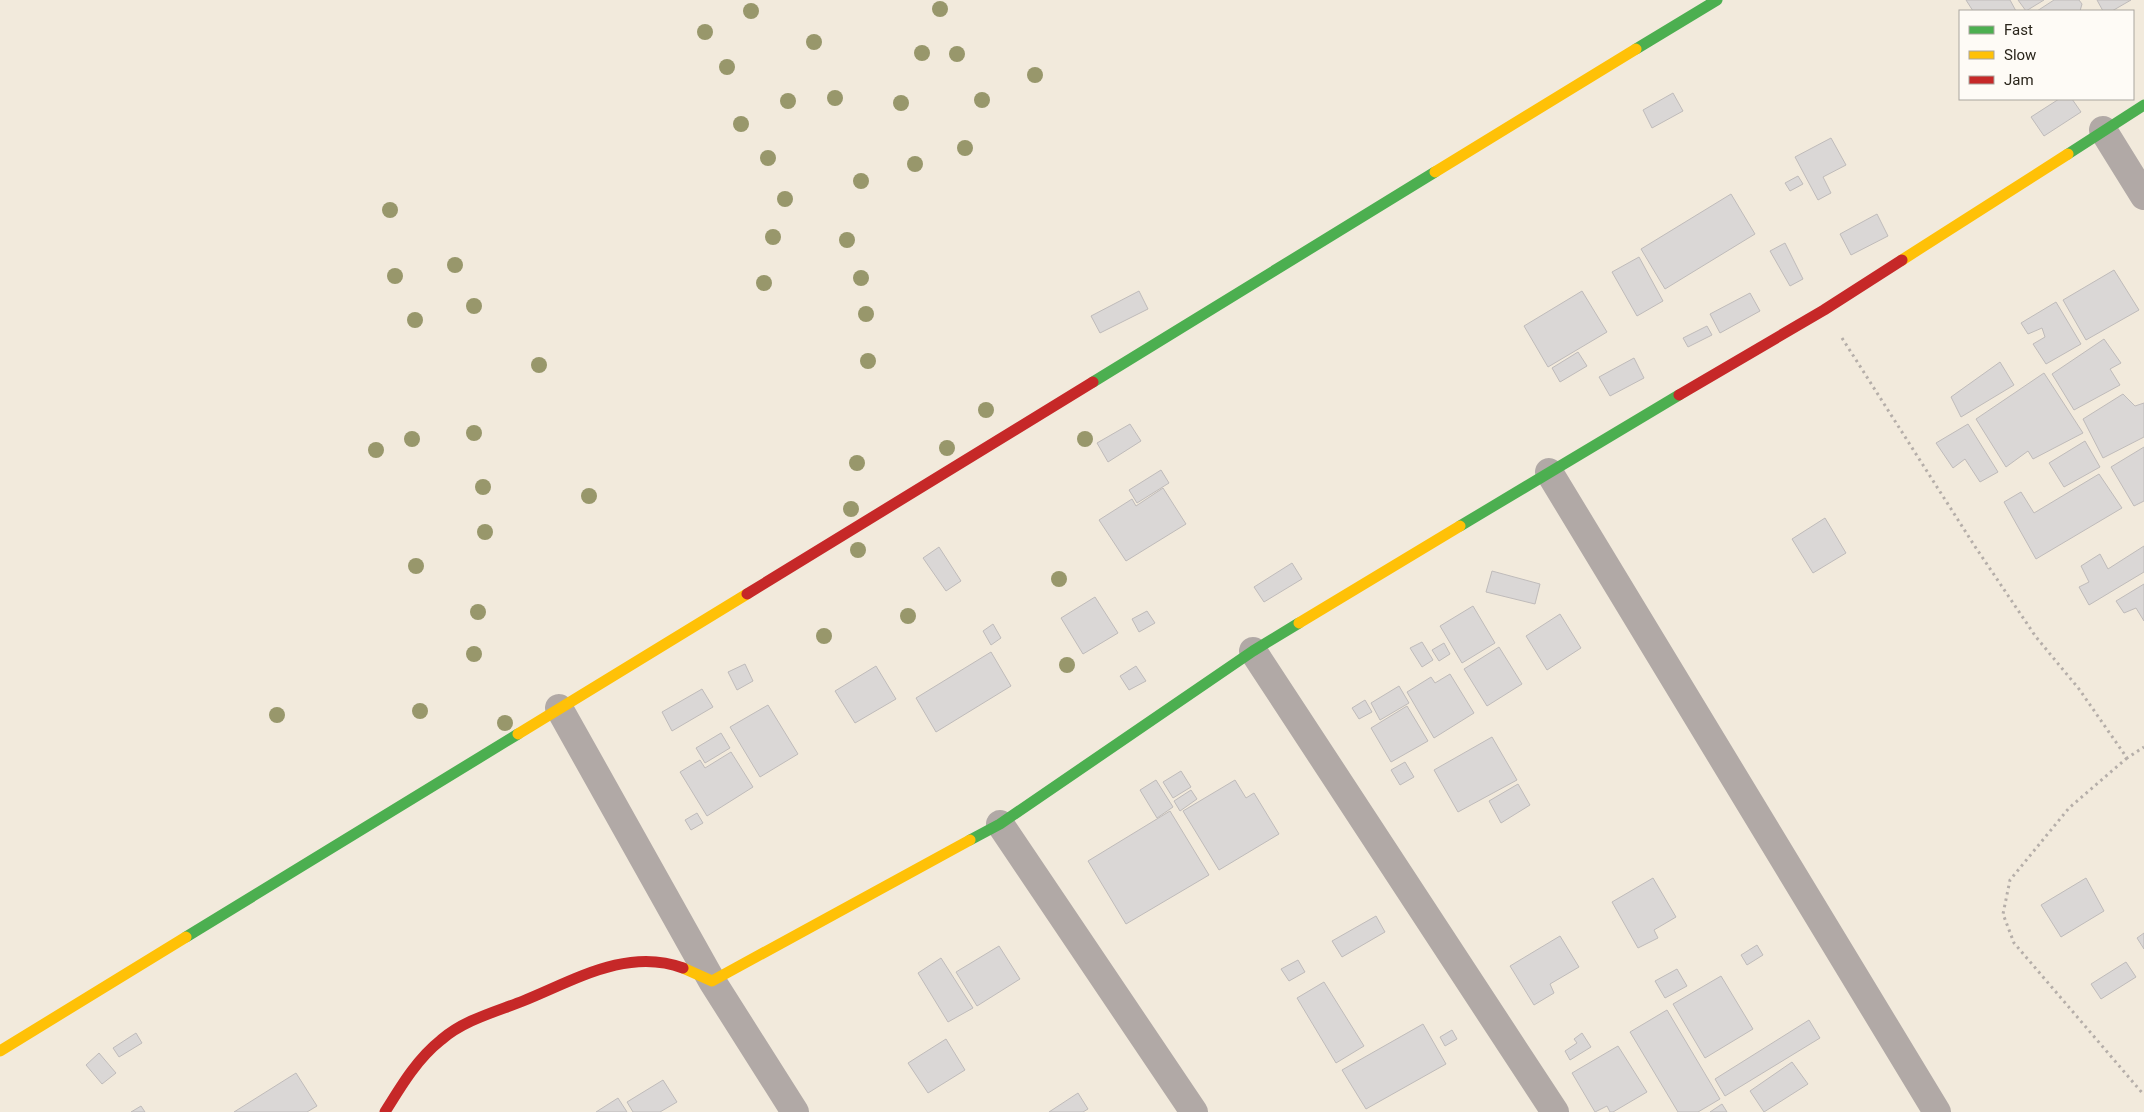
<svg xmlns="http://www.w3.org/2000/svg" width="2144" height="1112" font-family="Roboto,sans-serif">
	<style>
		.building { fill: #dad7d6; stroke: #bfbbba }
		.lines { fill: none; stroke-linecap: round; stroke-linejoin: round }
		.path { stroke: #b5aea9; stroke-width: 3; stroke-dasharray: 2.5 4; stroke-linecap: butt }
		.street { stroke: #b1a9a6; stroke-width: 28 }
		.fast { stroke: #4caf50; stroke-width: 11 }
		.slow { stroke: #ffc107; stroke-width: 11 }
		.jam { stroke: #c62828; stroke-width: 11 }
		.tree { fill: #98976b }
	</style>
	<rect width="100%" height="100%" fill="#f2eadc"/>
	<path class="building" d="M1966 0H2010L2016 11H1973Z
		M2018 0H2044L2026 11Z
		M2054 0H2079L2082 4 2080 11H2037Z
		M2097 0H2131L2112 11H2103Z
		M1673 93 1683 111 1652 128 1643 110Z
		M2059 99H2072L2081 112 2044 136 2031 117Z
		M1831 138 1846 165 1823 177 1831 193 1818 200 1795 157Z
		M1798 176 1803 184 1790 191 1785 183Z
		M1731 194 1755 234 1665 289 1641 249Z
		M1877 214 1888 236 1851 255 1840 234Z
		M1785 243 1803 279 1790 286 1770 251Z
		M1639 257 1663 301 1637 316 1612 272Z
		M2114 270 2139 310 2086 340 2063 300Z
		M1139 291 1148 309 1100 333 1091 316Z
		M1582 291 1607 332 1548 367 1524 326Z
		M1750 293 1760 311 1720 333 1710 314Z
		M2056 302 2081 344 2046 364 2033 344 2045 337 2042 328 2028 334 2021 323Z
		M1707 326 1712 335 1688 347 1683 338Z
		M2104 339 2121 363 2110 369 2120 385 2074 410 2052 374Z
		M1578 352 1587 366 1560 382 1552 368Z
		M1634 358 1644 378 1610 396 1599 377Z
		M2000 362 2014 385 1961 417 1951 397Z
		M2044 373 2083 433 2033 459 2028 451 2006 467 1976 419Z
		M2123 394 2135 406 2144 403V437L2103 458 2083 419Z
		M1130 424 1141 441 1108 462 1097 443Z
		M1968 424 1998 472 1980 482 1965 459 1953 468 1936 443Z
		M2085 441 2100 467 2064 487 2049 463Z
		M2144 447V501L2134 506 2111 467Z
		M1161 470 1169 483 1137 503 1129 490Z
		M2099 474 2122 508 2036 559 2004 502 2021 492 2034 513Z
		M1163 488 1186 524 1126 561 1099 520 1132 499 1136 506Z
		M1825 518 1846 553 1813 573 1792 539Z
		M2144 546V572L2089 605 2079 587 2089 582 2081 566 2100 554 2108 569Z
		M939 547 961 581 946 591 923 558Z
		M1292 563 1302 579 1264 602 1254 587Z
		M1492 571 1540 584 1535 604 1486 592Z
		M2144 584V621L2136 608 2124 613 2116 601Z
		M1095 597 1118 633 1083 654 1061 618Z
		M1473 606 1495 643 1462 663 1440 626Z
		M1147 611 1155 623 1139 632 1132 619Z
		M1560 614 1581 648 1547 670 1526 636Z
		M993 624 1001 638 991 645 983 631Z
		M1422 642 1433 660 1422 667 1410 648Z
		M1444 643 1450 654 1439 661 1432 650Z
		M1499 647 1522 684 1487 706 1464 669Z
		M991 652 1011 686 936 732 916 698Z
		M745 664 753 681 737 690 728 672Z
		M876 666 896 699 855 723 835 691Z
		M1136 666 1146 681 1129 690 1120 676Z
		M1450 674 1474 713 1434 738 1407 692 1431 677 1435 683Z
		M1399 686 1409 703 1380 720 1371 703Z
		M702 689 713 707 672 731 662 712Z
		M1365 700 1372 712 1359 719 1352 708Z
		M768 705 798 754 760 777 730 727Z
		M1407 706 1428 741 1391 762 1371 728Z
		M721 733 730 748 705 763 696 748Z
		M1492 737 1517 780 1458 812 1434 770Z
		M731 752 753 787 707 816 680 772 700 760 705 768Z
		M1405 762 1414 777 1400 785 1391 770Z
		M1181 771 1191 787 1173 798 1163 782Z
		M1156 780 1173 807 1157 818 1140 790Z
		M1235 780 1246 798 1254 793 1279 834 1219 870 1183 811Z
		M1518 784 1530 805 1501 823 1489 801Z
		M1191 790 1197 799 1180 811 1174 801Z
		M1170 811 1209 875 1126 924 1088 861Z
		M697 813 703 823 691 830 685 820Z
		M1653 878 1676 917 1654 930 1658 938 1638 948 1612 902Z
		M2086 878 2104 911 2061 937 2041 905Z
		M1376 916 1385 932 1342 957 1332 941Z
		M2144 933V949L2137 938Z
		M1560 936 1579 967 1550 984 1554 993 1534 1005 1510 966Z
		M1757 945 1763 955 1747 965 1741 955Z
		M999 946 1020 979 977 1006 956 972Z
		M941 958 973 1008 948 1022 918 973Z
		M1298 960 1305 972 1289 981 1281 969Z
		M2126 962 2136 977 2101 999 2091 984Z
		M1677 969 1687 986 1665 998 1655 981Z
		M1721 976 1753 1029 1705 1058 1673 1004Z
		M1324 982 1364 1046 1336 1063 1297 998Z
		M1667 1010 1720 1099 1698 1112H1678L1630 1032Z
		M1809 1020 1820 1038 1725 1096 1715 1079Z
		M1423 1024 1446 1064 1366 1109 1342 1070Z
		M1452 1030 1457 1039 1445 1046 1440 1037Z
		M136 1033 142 1043 119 1057 113 1048Z
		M1582 1033 1591 1047 1570 1060 1565 1051 1577 1043 1574 1039Z
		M946 1039 965 1070 928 1093 908 1063Z
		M1618 1046 1647 1092 1613 1112H1610L1607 1106 1595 1112 1572 1073Z
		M99 1053 116 1073 102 1084 86 1065Z
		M1792 1062 1808 1084 1764 1112 1750 1091Z
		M296 1073 317 1106 307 1112H234Z
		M663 1080 677 1102 660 1112H633L627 1102Z
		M1078 1093 1088 1109 1083 1112H1049Z
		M618 1098 627 1112H596Z
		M1722 1104 1727 1112H1710Z
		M141 1106 145 1112H131Z"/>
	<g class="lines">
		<path class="path" d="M1842 338 1974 545 2036 637 2079 689 2127 758 2144 747
			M2127 758 2069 808 2010 880 2003 914 2014 943 2144 1095"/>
		<path class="street" d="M2103 130 2144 196
			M1549 472 1937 1112
			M1253 651 1555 1112
			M559 708 712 981 795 1112
			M1000 824 1194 1112"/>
		<path class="fast" d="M1636 49 1717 0
			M2068 154 2144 105
			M1093 382 1435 172
			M1460 526 1679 395
			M970 840 1000 824 1253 651 1299 623
			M186 937 518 734"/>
		<path class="slow" d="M1435 172 1636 49
			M1902 260 2068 154
			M1299 623 1460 526
			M518 734 747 594
			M683 968 712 981 970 840
			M0 1051 186 937"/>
		<path class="jam" d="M1679 395 1824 310 1902 260
			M747 594 1093 382
			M385 1112C401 1086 417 1059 441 1040 464 1020 495 1012 523 1001 573 981 627 947 683 968"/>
	</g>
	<g class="tree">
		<circle cx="940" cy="9" r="8"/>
		<circle cx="751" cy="11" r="8"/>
		<circle cx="705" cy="32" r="8"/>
		<circle cx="814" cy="42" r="8"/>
		<circle cx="922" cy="53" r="8"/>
		<circle cx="957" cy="54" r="8"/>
		<circle cx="727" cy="67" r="8"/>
		<circle cx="1035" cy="75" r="8"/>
		<circle cx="835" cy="98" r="8"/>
		<circle cx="982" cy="100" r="8"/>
		<circle cx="788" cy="101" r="8"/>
		<circle cx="901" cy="103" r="8"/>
		<circle cx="741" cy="124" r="8"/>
		<circle cx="965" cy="148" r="8"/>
		<circle cx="768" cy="158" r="8"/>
		<circle cx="915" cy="164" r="8"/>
		<circle cx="861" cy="181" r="8"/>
		<circle cx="785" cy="199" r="8"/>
		<circle cx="390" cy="210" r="8"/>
		<circle cx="773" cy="237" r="8"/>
		<circle cx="847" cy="240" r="8"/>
		<circle cx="455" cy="265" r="8"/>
		<circle cx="395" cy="276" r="8"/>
		<circle cx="861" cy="278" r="8"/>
		<circle cx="764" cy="283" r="8"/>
		<circle cx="474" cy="306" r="8"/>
		<circle cx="866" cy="314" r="8"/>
		<circle cx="415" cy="320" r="8"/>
		<circle cx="868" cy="361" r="8"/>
		<circle cx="539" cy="365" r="8"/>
		<circle cx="986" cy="410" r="8"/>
		<circle cx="474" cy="433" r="8"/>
		<circle cx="412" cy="439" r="8"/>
		<circle cx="1085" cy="439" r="8"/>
		<circle cx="947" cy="448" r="8"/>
		<circle cx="376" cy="450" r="8"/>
		<circle cx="857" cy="463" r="8"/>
		<circle cx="483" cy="487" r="8"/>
		<circle cx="589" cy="496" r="8"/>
		<circle cx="851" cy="509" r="8"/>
		<circle cx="485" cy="532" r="8"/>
		<circle cx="858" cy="550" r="8"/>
		<circle cx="416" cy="566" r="8"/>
		<circle cx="1059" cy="579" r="8"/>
		<circle cx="478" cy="612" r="8"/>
		<circle cx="908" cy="616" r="8"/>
		<circle cx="824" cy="636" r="8"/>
		<circle cx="474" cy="654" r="8"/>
		<circle cx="1067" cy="665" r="8"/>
		<circle cx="420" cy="711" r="8"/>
		<circle cx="277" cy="715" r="8"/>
		<circle cx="505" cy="723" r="8"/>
	</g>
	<rect x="1959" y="10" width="175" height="90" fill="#fefbf6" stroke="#a9a59e"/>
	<rect x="1969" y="26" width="25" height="8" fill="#4caf50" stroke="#a9a59e"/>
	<text x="2004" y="35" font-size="15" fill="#2a251b">Fast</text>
	<rect x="1969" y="51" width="25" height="8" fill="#ffc107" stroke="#a9a59e"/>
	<text x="2004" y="60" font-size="15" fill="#2a251b">Slow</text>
	<rect x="1969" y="76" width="25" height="8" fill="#c62828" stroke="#a9a59e"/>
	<text x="2004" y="85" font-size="15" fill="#2a251b">Jam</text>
</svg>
